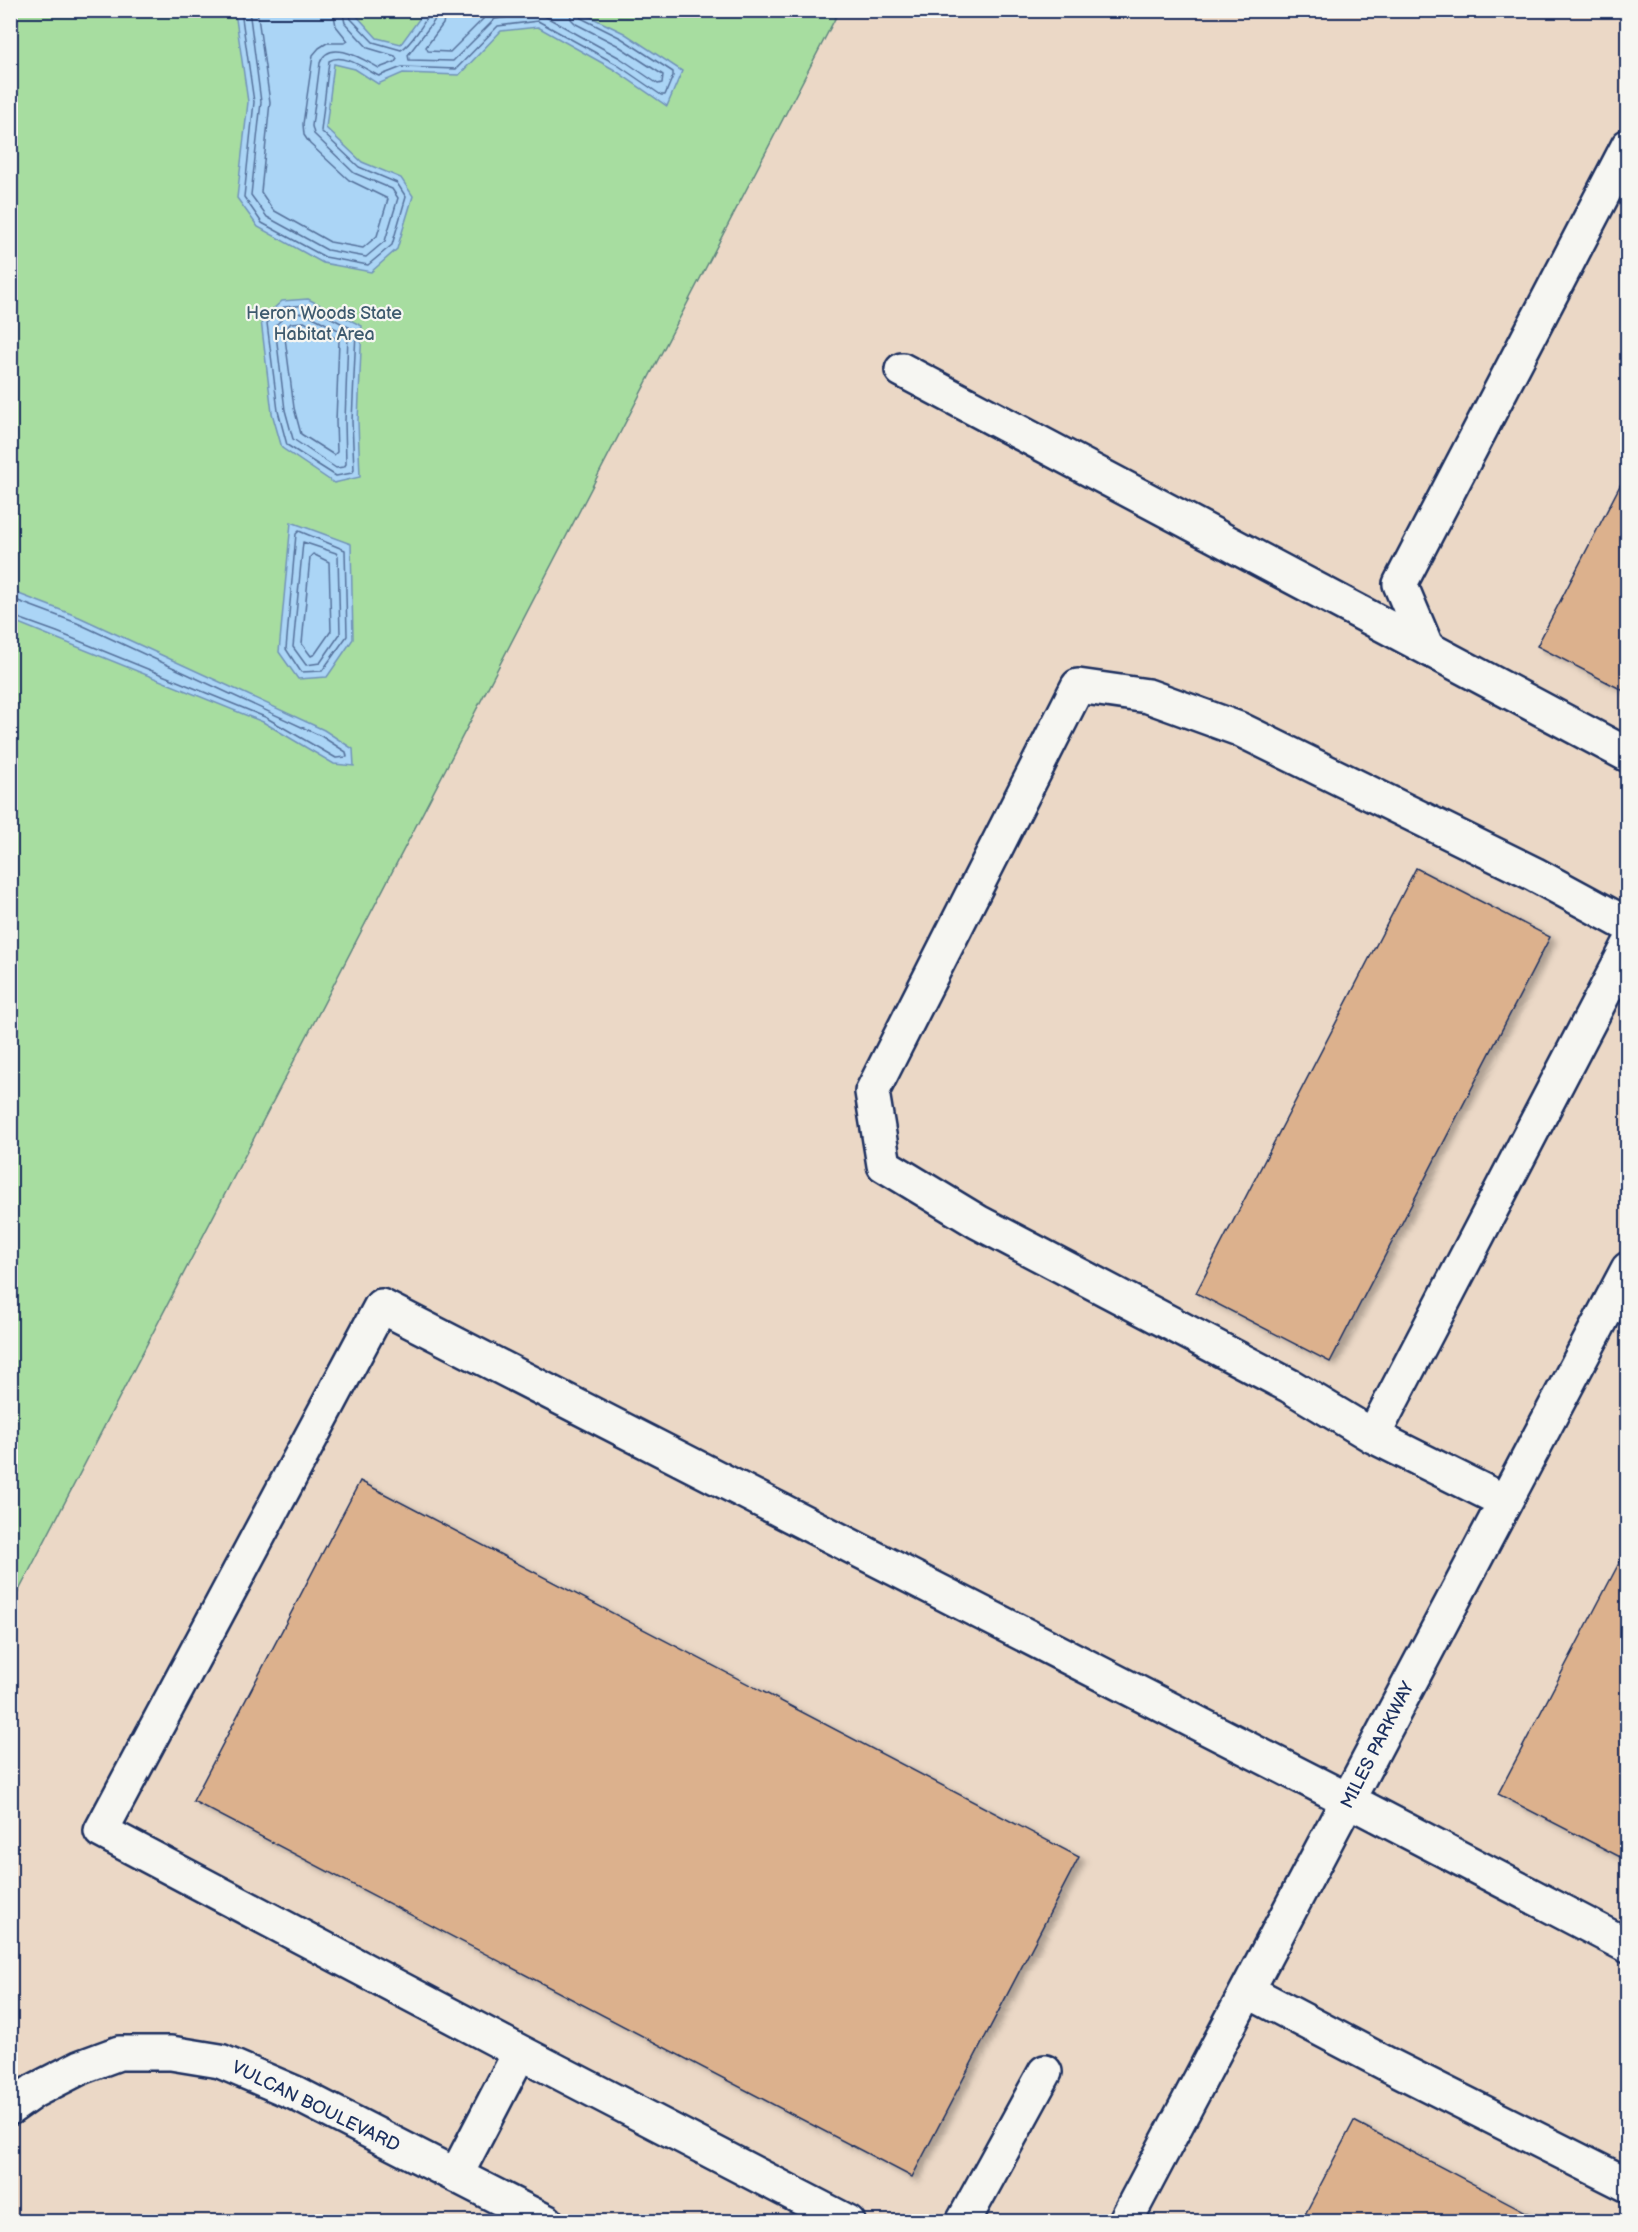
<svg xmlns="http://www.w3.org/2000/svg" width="1638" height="2232" font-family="'Balsamiq Sans',sans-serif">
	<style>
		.built { fill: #ebd8c6 }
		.green { fill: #a7dda0; stroke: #61867f; stroke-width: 1.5 }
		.water { fill: #abd5f6; stroke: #7193b9; stroke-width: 1.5 }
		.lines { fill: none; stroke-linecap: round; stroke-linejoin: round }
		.shore { stroke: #55719b; stroke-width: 1.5 }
		.building { fill: #dcb18d; stroke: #1b2f5e; stroke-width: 1.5; filter: url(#shadow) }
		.minor-casing { stroke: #1b2f5e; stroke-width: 38 }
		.minor { stroke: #f6f6f2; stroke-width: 33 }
		.labels { text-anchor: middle; stroke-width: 4.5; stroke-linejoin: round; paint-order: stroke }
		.park-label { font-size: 18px; fill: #3e5a6e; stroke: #f6f6f2 }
		.street-label { font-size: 18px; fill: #1b2f5e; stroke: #f6f6f2 }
	</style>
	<defs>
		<filter id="shadow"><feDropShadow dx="6" dy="4" stdDeviation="3" flood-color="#0004"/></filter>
	</defs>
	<rect width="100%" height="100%" fill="#f1e8de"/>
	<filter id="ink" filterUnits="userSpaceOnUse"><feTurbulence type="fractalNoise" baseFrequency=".0167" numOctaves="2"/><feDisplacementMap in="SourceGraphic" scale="12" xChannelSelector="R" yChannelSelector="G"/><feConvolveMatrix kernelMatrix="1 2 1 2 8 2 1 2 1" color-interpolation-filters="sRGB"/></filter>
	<g filter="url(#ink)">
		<path class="built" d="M839 11H1627V2221H11L10 1606Z"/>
		<path class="green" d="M11 11H839L11 1606Z"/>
		<path class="water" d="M231 11H354L356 15 377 38 401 44 425 11H578L624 33 682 71 667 106 613 69 538 27 501 31 459 75 403 73 378 84 355 69 334 64 326 128 362 162 401 178 413 196 397 249 371 272 323 263 258 227 237 198 248 102 236 19Z
			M308 299 362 326 358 421 360 477 334 483 282 448 272 413 261 320 282 301Z
			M291 522 351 544 353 639 327 677 298 679 279 652Z
			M11 591 79 617 324 730 353 749 354 766 334 764 263 722 11 620Z"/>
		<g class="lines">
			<path class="shore" d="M238 10 242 18 254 102 244 197 262 223 325 257 368 265 392 245 406 197 397 183 359 167 321 131 329 61C344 52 366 70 379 76L402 67 456 69 498 26 538 21 616 64 661 95H665L673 76V72L621 38 581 18 577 10
				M247 10 250 17 261 102 251 195 267 217 327 250 366 257 385 241 398 198 392 189 354 173 314 134 312 126 320 63C329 37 364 60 379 68L395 62 397 59 395 56 368 48 345 23 342 10
				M257 10 270 102 261 192 273 210 330 242 363 248 377 236 388 199 349 180 310 144 304 135 303 124 313 55 319 48 327 43H345L348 41 336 26 333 10
				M349 10 351 19 373 42 401 50C409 46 428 20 429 10
				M437 10 434 21 408 55 409 60 453 61 495 19 539 13 620 58 658 84 662 83 663 75 617 45 576 24 571 19 570 10
				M446 10 443 24 426 47 428 51 450 52 492 10
				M307 305 356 331 352 421 354 470 352 473 336 476 287 445 278 411 267 323 284 307Z
				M305 313 348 335 345 421 346 464 344 467 336 468 293 439 285 410 275 326 287 314Z
				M304 322 339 340 336 421 337 452 334 455 301 434 294 408 284 330 291 323Z
				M299 531 345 550 347 636 322 671 301 672 286 649 296 534Z
				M303 542 336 553 338 556 340 634 320 663 306 665 293 647Z
				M313 554 329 562 331 631 315 654 311 656 302 644 310 557Z
				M10 598 77 623 321 736 346 752 347 757 336 758 265 717 57 632 10 615"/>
		</g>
		<path class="building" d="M1628 470V693L1537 646Z
			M1416 868 1550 937 1330 1362 1196 1293Z
			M360 1481 1079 1857 912 2177 193 1801Z
			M1628 1546V1861L1498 1794Z
			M1354 2121 1545 2222H1301Z"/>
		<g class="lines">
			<defs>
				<path id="minor" d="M1628 146 1400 584 1427 648 1628 755
					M902 370 1427 648
					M1373 1436 1290 1386 978 1222 884 1165 872 1092 1078 686 1148 696 1239 729 1534 874 1628 925
					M1504 1501 1373 1436 1628 947
					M1248 1991 1385 2063 1628 2185
					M10 2108 34 2091 81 2067 119 2053H171L220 2061 295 2093 547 2222
					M456 2175 520 2052
					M848 2222 520 2052 101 1831 381 1306 1348 1800 1628 1946
					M963 2222 1045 2072
					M1125 2222 1628 1269"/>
			</defs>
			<use href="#minor" class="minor-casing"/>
			<use href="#minor" class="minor"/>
		</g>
	</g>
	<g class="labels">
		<g class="park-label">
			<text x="324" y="319">Heron Woods State<tspan x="324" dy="21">Habitat Area</tspan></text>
		</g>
		<g class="street-label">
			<text transform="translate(1377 1745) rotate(-63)" y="6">MILES PARKWAY</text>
			<text transform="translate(316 2106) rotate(26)" y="6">VULCAN BOULEVARD</text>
		</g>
	</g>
	<rect width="1638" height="2232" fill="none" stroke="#f6f6f2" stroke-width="36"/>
	<rect x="18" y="18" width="1602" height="2196" fill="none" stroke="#1b2f5e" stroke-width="2" filter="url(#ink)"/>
</svg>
